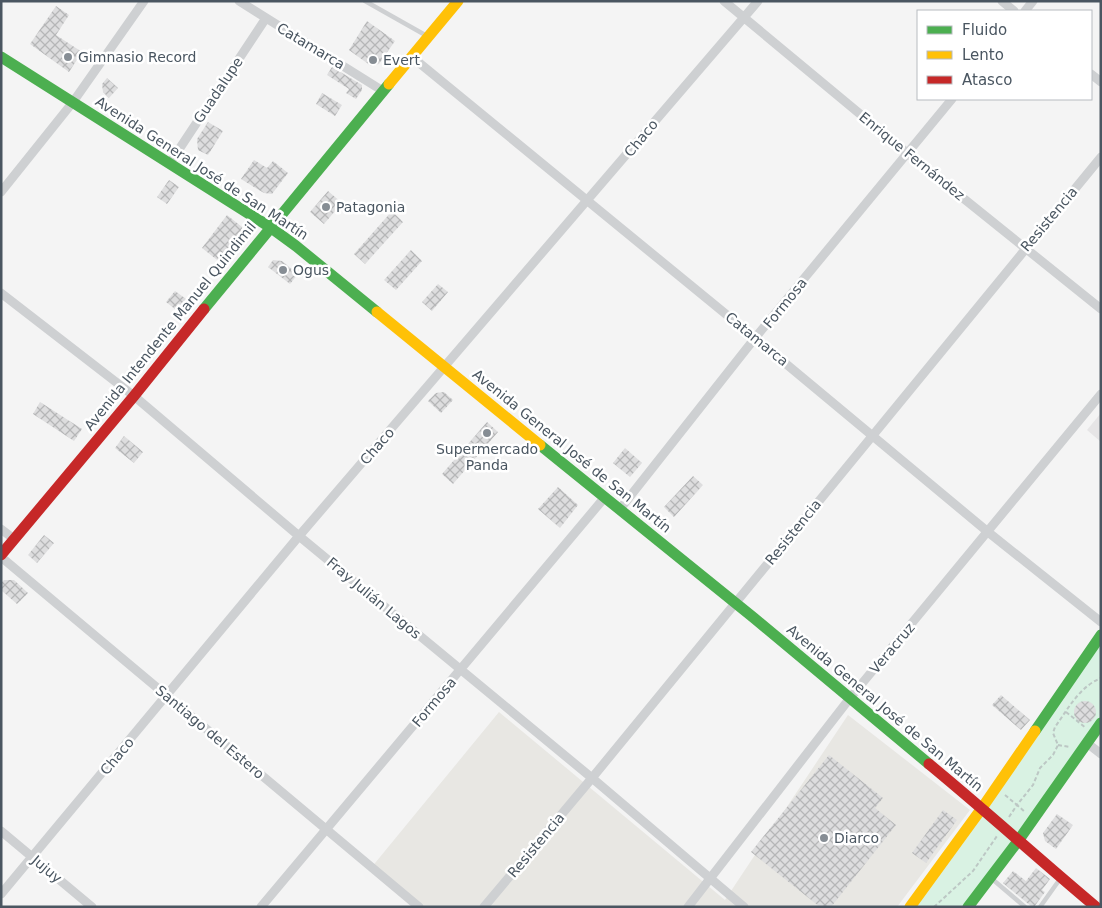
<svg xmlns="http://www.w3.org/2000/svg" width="1102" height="908" font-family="'DejaVu Sans',sans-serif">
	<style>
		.commercial { fill: #e8e7e3 }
		.education { fill: #e6e5e6 }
		.park { fill: #d9f2e3 }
		.building { fill: url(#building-cross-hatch) }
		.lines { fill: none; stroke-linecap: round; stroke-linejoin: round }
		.path { stroke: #bcc7c4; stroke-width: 2; stroke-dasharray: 4 2.5; stroke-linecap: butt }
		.lane { stroke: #ced0d2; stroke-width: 4.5 }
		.street { stroke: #ced0d2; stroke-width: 9 }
		.fast { stroke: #4caf50; stroke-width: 11 }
		.slow { stroke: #ffc107; stroke-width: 11 }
		.jam { stroke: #c62828; stroke-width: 11 }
		.poi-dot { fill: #868d94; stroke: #fff; stroke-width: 2 }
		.labels { text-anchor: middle; stroke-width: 5; stroke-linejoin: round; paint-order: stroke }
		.street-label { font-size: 14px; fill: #4a5661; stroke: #fff }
		.poi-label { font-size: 14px; fill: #4a5661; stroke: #fff; text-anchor: start }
	</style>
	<defs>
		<pattern id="building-cross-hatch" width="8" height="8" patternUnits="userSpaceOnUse" patternTransform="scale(1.25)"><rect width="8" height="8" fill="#ddddde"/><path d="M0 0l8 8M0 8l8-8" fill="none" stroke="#b5b6b7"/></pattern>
	</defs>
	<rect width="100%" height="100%" fill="#f4f4f4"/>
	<path class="commercial" d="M499 712 725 900 848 715 970 810 897 907H420L371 868Z"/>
	<path class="education" d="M1101 413V442L1087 430Z"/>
	<path class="park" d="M1101 635V723L968 907H910Z"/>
	<path class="building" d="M56 6 69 15 56 35 82 52 69 72 30 44Z
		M367 21 395 41 379 64 371 66 349 50Z
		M332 67 362 85V90L356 99 346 93 349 89 327 75Z
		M107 78 118 88 109 98 103 92 102 84Z
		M322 93 342 105 335 116 316 104Z
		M208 122 223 131 208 155 198 150 197 139Z
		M254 160 267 168 273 161 288 173 272 194 264 193 241 179Z
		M169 180 179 187 167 204 157 197Z
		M328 191 342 203 324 224 310 212Z
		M392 211 403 222 365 264 354 254Z
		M227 215 242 227 241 237 221 263 202 248Z
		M411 250 422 261 396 290 384 280Z
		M273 260 282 261 298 274 290 284 268 267Z
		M438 284 448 292 432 311 422 302Z
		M175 291 189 301 180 313 166 302Z
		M444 392 453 400 441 413 428 401 436 393Z
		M40 402 82 429 74 441 33 414Z
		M487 422 498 432 453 484 442 474Z
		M124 436 143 452 134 463 115 448Z
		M625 448 642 463 630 477 613 463Z
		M693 476 703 485 674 517 664 507Z
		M558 487 578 505 560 528 538 509Z
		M44 535 54 543 37 563 28 555Z
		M4 580H14L28 593 17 604 1 590V583Z
		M1001 695 1030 720 1021 730 992 705Z
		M1074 712a11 11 0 1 1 22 0a11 11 0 1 1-22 0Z
		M829 755 883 798 875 808 896 825 831 907H820L751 852Z
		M943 810 957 820 926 863 912 853Z
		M1057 814 1073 825 1056 849 1045 841 1043 833Z
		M1036 868 1050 879 1042 890 1045 892 1034 907H1032L1003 883 1013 871 1026 881Z"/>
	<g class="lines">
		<path class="path" d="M1066 712 1086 728
			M1058 745 1070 747
			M1005 795 1017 805 1033 785 1040 768 1053 755 1058 745 1053 733 1055 727C1068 709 1079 687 1101 678
			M1009 817 1017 805 1025 812
			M934 907 973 871 997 836"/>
		<path class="lane" d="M365 1 427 36
			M991 878 1025 907
			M1040 907 1060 879"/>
		<path class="street" d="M239 1 383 91
			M724 1 907 153 1101 309
			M1002 1 1014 11
			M1025 11 1033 1
			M412 57 755 338 988 532 1101 622
			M1091 74 1101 82
			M170 163 266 18
			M1 192 73 102 144 1
			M1 293 134 396 299 536 592 778 744 907
			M620 509 755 338 952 99
			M1 529 14 539
			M1 557 419 907
			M1087 743 1101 754
			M1 831 92 907
			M1 894 299 536 758 1
			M261 907 605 497
			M484 907 592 778 1101 157
			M688 907 850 698 1101 394"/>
		<path class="fast" d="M1 57 270 227 296 246 377 312
			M204 309 389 84
			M540 445 754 618 929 764
			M1035 731 1101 635
			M968 907 1018 841 1101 723"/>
		<path class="slow" d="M389 84 458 1
			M377 312 540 445
			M910 907 982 808 1035 731"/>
		<path class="jam" d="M1 555 134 396 204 309
			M929 764C986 811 1040 860 1096 907"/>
	</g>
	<g class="poi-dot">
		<circle cx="68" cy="57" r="5"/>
		<circle cx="373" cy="60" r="5"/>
		<circle cx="326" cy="207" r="5"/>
		<circle cx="283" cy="270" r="5"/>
		<circle cx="487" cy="433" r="5"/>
		<circle cx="824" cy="838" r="5"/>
	</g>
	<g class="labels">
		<g class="street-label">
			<text transform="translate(311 46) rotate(31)" y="5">Catamarca</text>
			<text transform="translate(218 90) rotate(-56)" y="5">Guadalupe</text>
			<text transform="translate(641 138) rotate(-50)" y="5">Chaco</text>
			<text transform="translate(912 156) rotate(39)" y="5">Enrique Fernández</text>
			<text transform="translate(202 168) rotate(33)" y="5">Avenida General José de San Martín</text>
			<text transform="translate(1049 219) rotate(-50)" y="5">Resistencia</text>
			<text transform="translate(785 303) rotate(-51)" y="5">Formosa</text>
			<text transform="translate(170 326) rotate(-51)" y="5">Avenida Intendente Manuel Quindimil</text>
			<text transform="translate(757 339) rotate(39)" y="5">Catamarca</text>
			<text transform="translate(377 446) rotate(-49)" y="5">Chaco</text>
			<text transform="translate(572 451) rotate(39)" y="5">Avenida General José de San Martín</text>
			<text transform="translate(793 532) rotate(-51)" y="5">Resistencia</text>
			<text transform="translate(374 598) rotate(40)" y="5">Fray Julián Lagos</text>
			<text transform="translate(892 648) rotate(-50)" y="5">Veracruz</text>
			<text transform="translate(434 702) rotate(-50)" y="5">Formosa</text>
			<text transform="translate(885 708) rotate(40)" y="5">Avenida General José de San Martín</text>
			<text transform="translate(210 732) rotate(40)" y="5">Santiago del Estero</text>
			<text transform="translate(117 756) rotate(-50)" y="5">Chaco</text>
			<text transform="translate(536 845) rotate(-50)" y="5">Resistencia</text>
			<text transform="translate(47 869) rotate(40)" y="5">Jujuy</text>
		</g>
		<g class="poi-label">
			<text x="78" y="62">Gimnasio Record</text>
			<text x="383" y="65">Evert</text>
			<text x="336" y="212">Patagonia</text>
			<text x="293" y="275">Ogus</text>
			<text x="487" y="454" text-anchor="middle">Supermercado<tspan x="487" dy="16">Panda</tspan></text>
			<text x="834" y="843">Diarco</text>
		</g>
	</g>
	<rect width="1102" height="908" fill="none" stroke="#4a5661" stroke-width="5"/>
	<rect x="917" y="10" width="175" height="90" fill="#ffffff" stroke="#b7bbc0"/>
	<rect x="927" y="26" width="25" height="8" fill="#4caf50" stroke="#b7bbc0"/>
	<text x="962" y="35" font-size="15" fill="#4a5661">Fluido</text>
	<rect x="927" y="51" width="25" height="8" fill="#ffc107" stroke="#b7bbc0"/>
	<text x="962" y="60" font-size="15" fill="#4a5661">Lento</text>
	<rect x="927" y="76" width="25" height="8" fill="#c62828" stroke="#b7bbc0"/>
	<text x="962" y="85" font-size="15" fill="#4a5661">Atasco</text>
</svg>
